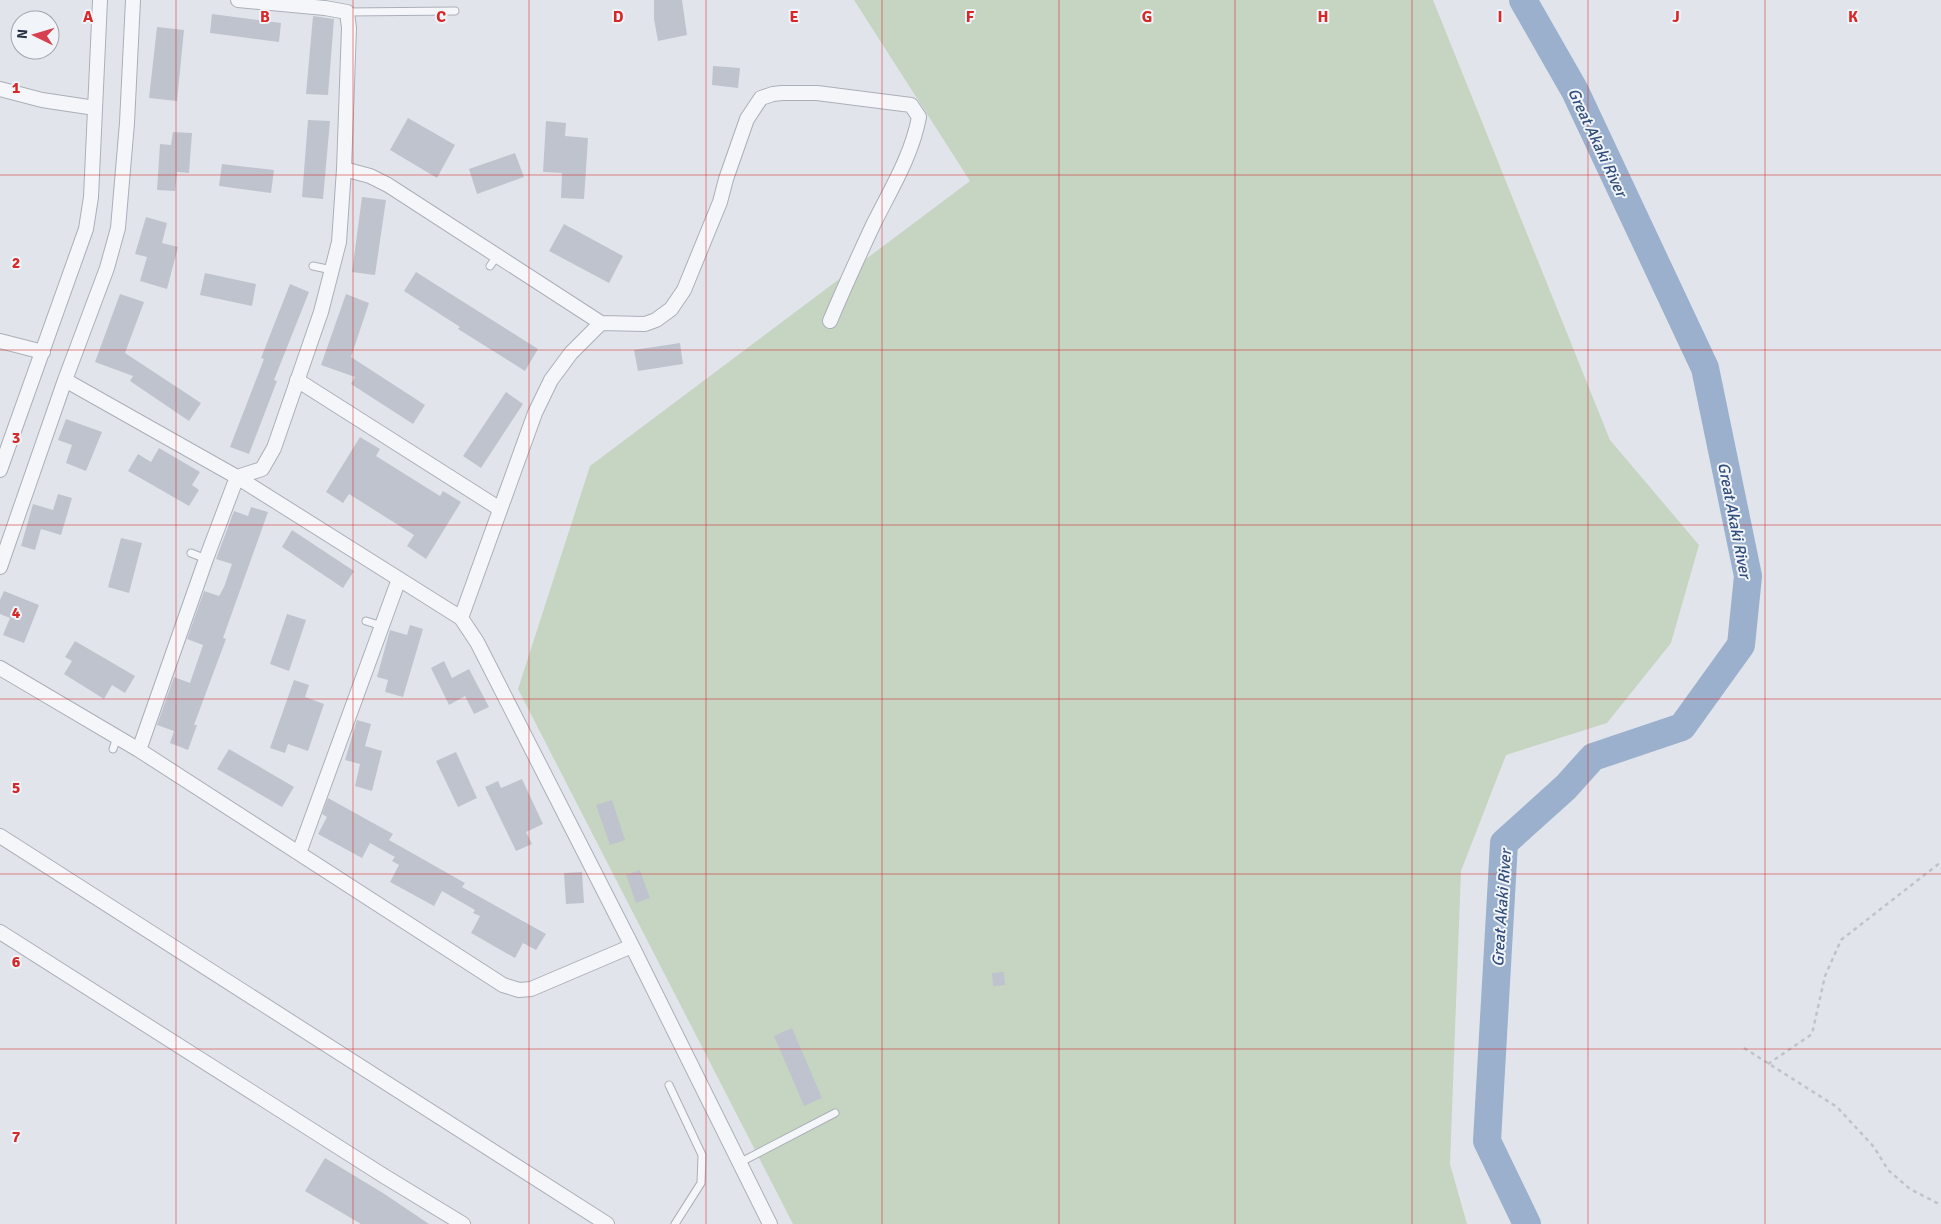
<svg xmlns="http://www.w3.org/2000/svg" width="1941" height="1224" font-family="Signika,sans-serif">
	<style>
		.green { fill: #c6d5c2 }
		.lines { fill: none; stroke-linecap: round; stroke-linejoin: round }
		.river { stroke: #9ab0cd; stroke-width: 28 }
		.building { fill: #bec3ce }
		.lane-casing { stroke: #aaafb9; stroke-width: 9 }
		.street-casing { stroke: #aaafb9; stroke-width: 16 }
		.path { stroke: #c0c3ca; stroke-width: 2.5; stroke-dasharray: 4 4; stroke-linecap: butt }
		.lane { stroke: #f5f6f9; stroke-width: 7 }
		.street { stroke: #f5f6f9; stroke-width: 14 }
		.grid { fill: none; stroke: #d62828; stroke-width: 1; stroke-opacity: 0.55 }
		.labels { text-anchor: middle; stroke-width: 4; stroke-linejoin: round; paint-order: stroke }
		.water-label { font-size: 16px; font-style: italic; fill: #304d7b; stroke: #f1f4f8 }
		.grid-label { font-size: 16px; text-anchor: middle; font-weight: bold; fill: #d62828; stroke: #f1f4f8; stroke-width: 4; stroke-linejoin: round; paint-order: stroke }
	</style>
	<rect width="100%" height="100%" fill="#e1e5eb"/>
	<path class="green" d="M854 0H1433L1610 440 1699 545 1671 643 1607 723 1506 755 1461 871 1450 1164 1467 1224H793L518 689 590 466 970 181Z"/>
	<g class="lines">
		<path class="river" d="M1523 0 1575 91 1705 368 1748 576 1741 645 1682 727 1593 757 1566 787 1504 843 1487 1141 1527 1224"/>
	</g>
	<path class="building" d="M654 0H682L687 35 658 41 654 19Z
		M212 14 281 23 279 42 210 33Z
		M313 16 334 19 328 95 306 94Z
		M157 27 184 30 177 101 149 98Z
		M713 66 740 68 738 88 712 85Z
		M408 118 455 145 437 178 390 150Z
		M308 120 330 121 323 199 302 197Z
		M546 121 566 123 565 136 588 138 584 199 561 198 562 173 543 172Z
		M173 132 192 133 189 173 177 172 175 191 157 190 160 144 171 145Z
		M515 153 524 177 477 194 469 169Z
		M222 164 274 170 271 193 219 186Z
		M362 197 386 200 375 275 352 272Z
		M146 217 167 223 162 243 178 247 167 289 140 281 147 257 135 254Z
		M564 224 623 256 609 283 549 251Z
		M416 272 538 349 525 371 458 329 460 327 404 291Z
		M205 273 256 284 252 306 200 295Z
		M290 284 309 292 274 380 277 381 249 454 230 447 264 359 261 358Z
		M120 294 144 302 125 353 201 403 189 421 130 381 133 376 95 362Z
		M346 294 369 303 351 357 425 405 413 424 351 384 355 377 321 365Z
		M680 343 683 364 638 371 634 350Z
		M506 392 523 404 481 468 463 456Z
		M66 419 102 432 86 471 66 463 72 445 58 440Z
		M360 437 380 449 376 456 440 496 443 491 461 502 426 559 407 546 414 535 349 494 343 503 326 492Z
		M159 448 200 472 192 485 199 490 189 506 128 471 138 454 151 462Z
		M58 494 72 498 61 535 41 529 35 550 21 546 33 504 53 510Z
		M251 507 268 512 223 638 226 639 194 725H197L188 750 170 743 174 731 157 725 174 677 190 683 203 645 187 639 204 591 219 596 224 587 232 564 216 559 234 511 248 516Z
		M292 530 354 571 343 588 282 547Z
		M121 538 142 543 129 593 108 587Z
		M4 591 39 605 24 643 3 635 10 618 0 614V600Z
		M287 614 306 620 289 671 270 664Z
		M410 625 423 629 403 697 385 692 388 680 377 677 390 630 407 635Z
		M75 641 135 676 125 693 112 685 104 699 64 674 72 661 65 657Z
		M444 661 452 678 469 669 489 707 474 714 465 696 449 705 431 668Z
		M294 680 309 685 305 697 324 704 308 751 288 744 285 753 270 748Z
		M357 720 371 724 365 746 382 751 372 791 355 786 360 764 345 760Z
		M229 749 294 787 282 807 217 769Z
		M456 752 477 798 458 807 436 761Z
		M522 779 543 824 526 832 532 844 516 851 485 787 498 781 501 788Z
		M328 798 393 834 389 840 465 883 462 887 546 934 536 950 523 943 515 958 471 933 480 916 473 913 475 910 442 891 434 906 390 882 399 865 392 861 395 857 370 843 362 858 318 834 327 817 322 814Z
		M612 800 625 840 610 845 596 805Z
		M640 870 650 898 636 903 626 875Z
		M582 872 584 903 566 904 564 873Z
		M1004 972 1005 985 993 986 992 973Z
		M792 1028 822 1098 804 1106 774 1036Z
		M325 1158 383 1193 429 1224H361L305 1191Z"/>
	<g class="lines">
		<defs>
			<path id="lane" d="M347 12 455 11
				M313 266 332 270
				M490 266 497 256
				M191 553 206 559
				M366 621 382 626
				M113 749 117 737
				M669 1085 702 1155 701 1183 675 1224
				M739 1163 835 1113"/>
			<path id="street" d="M0 89 42 100 95 108
				M344 169 370 176 388 185 601 323 645 324 656 320 671 309 684 290 720 202 726 179 747 119 761 98 773 94 782 93H817L911 105 919 117C912 155 891 189 874 223 859 255 844 288 830 321
				M0 341 43 352
				M65 380 237 477 461 618 477 642 632 946 770 1224
				M297 380 500 509
				M0 470 86 229 91 197 100 0
				M0 567 65 380 107 268 118 228 127 123 133 0
				M461 618 535 413 551 380 571 353 601 323
				M0 668 139 750 503 985 519 990 531 989 632 946
				M139 750 206 559 237 477 262 469 274 448 321 312 339 242 344 169 349 28 347 12 325 8 238 0
				M0 836 607 1224
				M299 853 399 579
				M0 932 384 1176 463 1224"/>
		</defs>
		<use href="#lane" class="lane-casing"/>
		<use href="#street" class="street-casing"/>
		<path class="path" d="M1744 1048 1837 1107 1874 1147 1888 1170 1910 1189 1941 1205
			M1768 1064 1812 1034 1825 976 1841 940 1941 862"/>
		<use href="#lane" class="lane"/>
		<use href="#street" class="street"/>
	</g>
	<path class="grid" d="M176 0V1224M353 0V1224M529 0V1224M706 0V1224M882 0V1224M1059 0V1224M1235 0V1224M1412 0V1224M1588 0V1224M1765 0V1224M0 175H1941M0 350H1941M0 525H1941M0 699H1941M0 874H1941M0 1049H1941"/>
	<g class="labels">
		<g class="water-label">
			<text transform="translate(1598 142) rotate(65)" y="6">Great Akaki River</text>
			<text transform="translate(1735 520) rotate(79)" y="6">Great Akaki River</text>
			<text transform="translate(1501 908) rotate(-86)" y="6">Great Akaki River</text>
		</g>
	</g>
	<g class="grid-label">
		<text x="88" y="22">A</text>
		<text x="265" y="22">B</text>
		<text x="441" y="22">C</text>
		<text x="618" y="22">D</text>
		<text x="794" y="22">E</text>
		<text x="970" y="22">F</text>
		<text x="1147" y="22">G</text>
		<text x="1323" y="22">H</text>
		<text x="1500" y="22">I</text>
		<text x="1676" y="22">J</text>
		<text x="1853" y="22">K</text>
		<text x="16" y="93">1</text>
		<text x="16" y="268">2</text>
		<text x="16" y="443">3</text>
		<text x="16" y="618">4</text>
		<text x="16" y="793">5</text>
		<text x="16" y="967">6</text>
		<text x="16" y="1142">7</text>
	</g>
	<g transform="translate(35 35) rotate(275)"><circle r="24" fill="#f1f4f8" stroke="#a1a6b0"/>
	<path d="M0-4L9 19L0 12L-9 19Z" fill="#d7404f"/>
	<text y="-8" font-size="14" font-weight="bold" text-anchor="middle" fill="#283144">N</text>
	</g>
</svg>
